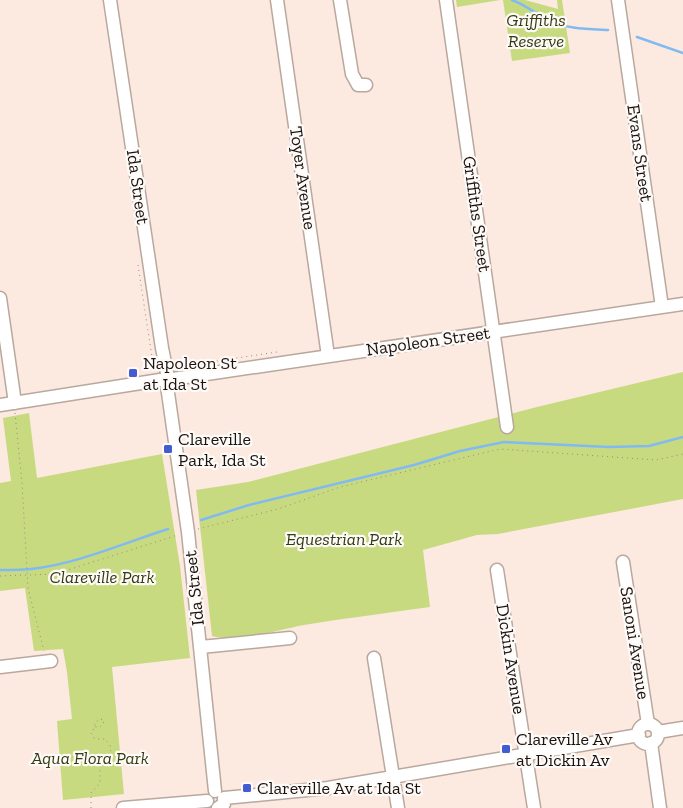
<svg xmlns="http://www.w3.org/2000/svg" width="683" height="808" font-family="'Zilla Slab',serif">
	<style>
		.green { fill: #c8da7f }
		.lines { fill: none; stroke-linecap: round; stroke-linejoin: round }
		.stream { stroke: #81baf2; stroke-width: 2.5 }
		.minor-casing { stroke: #b9a89e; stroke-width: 15 }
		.path { stroke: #988b83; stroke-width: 1; stroke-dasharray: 1 4; stroke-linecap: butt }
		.minor { stroke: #fff; stroke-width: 12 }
		.poi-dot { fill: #435ccf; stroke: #fefaf8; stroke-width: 2 }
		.labels { text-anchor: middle; stroke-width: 4.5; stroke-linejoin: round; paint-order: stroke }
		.park-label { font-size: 18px; font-style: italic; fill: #343c12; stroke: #fefaf8 }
		.street-label { font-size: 18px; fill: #19130f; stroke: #fefaf8 }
		.poi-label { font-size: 18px; fill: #19130f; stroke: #fefaf8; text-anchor: start }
	</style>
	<rect width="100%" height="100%" fill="#fce9df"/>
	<path class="green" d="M456 0H500L457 7Z
		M503 0H525L558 9 557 0H562L570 53 512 61Z
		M683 372V499L498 534 477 535 423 550 430 607C388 613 346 618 304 625 276 630 239 643 212 636L196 490 248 482 537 407Z
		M29 413 37 478 162 454 180 566 190 658 112 667 124 794 63 800 57 721 72 719 67 672 63 649 34 651 25 588 0 591V483L11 481 3 418Z"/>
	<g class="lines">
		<path class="stream" d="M512 0C524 4 535 13 546 19 565 29 587 29 608 30
			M637 37 683 53
			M201 520 249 505 414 465 460 451 504 442 609 447 649 446 683 437
			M0 570C10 570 21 570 31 569 77 564 124 543 168 529"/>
		<defs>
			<path id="minor" d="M110 0 162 348 167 373
				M277 0 328 356
				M340 0 352 74 358 85H366
				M446 0 507 427
				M618 0 662 307
				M0 298 15 403
				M173 379 683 304
				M167 386 188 532 215 791
				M0 405 160 380
				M623 562 648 724
				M497 570 534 808
				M201 647 290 638
				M374 658 398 808
				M0 667 51 661
				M638 734a10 10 0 1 1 20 0a10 10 0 1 1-20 0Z
				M658 732 683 728
				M651 743 660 808
				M224 798 328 788 639 735
				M123 808 207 801
				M218 808 224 804V798"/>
		</defs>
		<use href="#minor" class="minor-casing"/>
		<path class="path" d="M138 265 154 370
			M177 367 277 352
			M15 413 22 483 28 588 44 651
			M198 529 278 509 340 487 500 449 656 460 683 454
			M0 576 55 574 178 535
			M91 808V793L100 783V761L108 755 111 750 110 745 105 739H95L91 733 95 727V723L100 719 104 720 103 724 100 727H95"/>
		<use href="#minor" class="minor"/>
	</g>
	<g class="poi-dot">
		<rect x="128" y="368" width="10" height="10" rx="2.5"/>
		<rect x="163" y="444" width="10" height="10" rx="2.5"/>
		<rect x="501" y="744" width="10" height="10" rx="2.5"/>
		<rect x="242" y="783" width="10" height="10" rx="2.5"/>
	</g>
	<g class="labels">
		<g class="park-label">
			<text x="536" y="26">Griffiths<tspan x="536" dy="21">Reserve</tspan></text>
			<text x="344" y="545">Equestrian Park</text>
			<text x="102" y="583">Clareville Park</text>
			<text x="90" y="764">Aqua Flora Park</text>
		</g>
		<g class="street-label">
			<text transform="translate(640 153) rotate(82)" y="6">Evans Street</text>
			<text transform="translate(303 178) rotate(82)" y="6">Toyer Avenue</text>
			<text transform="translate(138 187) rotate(82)" y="6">Ida Street</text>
			<text transform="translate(477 214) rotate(82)" y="6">Griffiths Street</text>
			<text transform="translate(428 341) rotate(-8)" y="6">Napoleon Street</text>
			<text transform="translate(194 588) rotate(-96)" y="6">Ida Street</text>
			<text transform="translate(635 643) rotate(81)" y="6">Sanoni Avenue</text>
			<text transform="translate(511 659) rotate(81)" y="6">Dickin Avenue</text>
		</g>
		<g class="poi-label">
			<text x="143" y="369">Napoleon St<tspan x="143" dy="21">at Ida St</tspan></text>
			<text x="178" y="445">Clareville<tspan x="178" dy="21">Park, Ida St</tspan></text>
			<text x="516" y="745">Clareville Av<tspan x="516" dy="21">at Dickin Av</tspan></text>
			<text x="257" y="794">Clareville Av at Ida St</text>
		</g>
	</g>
</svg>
